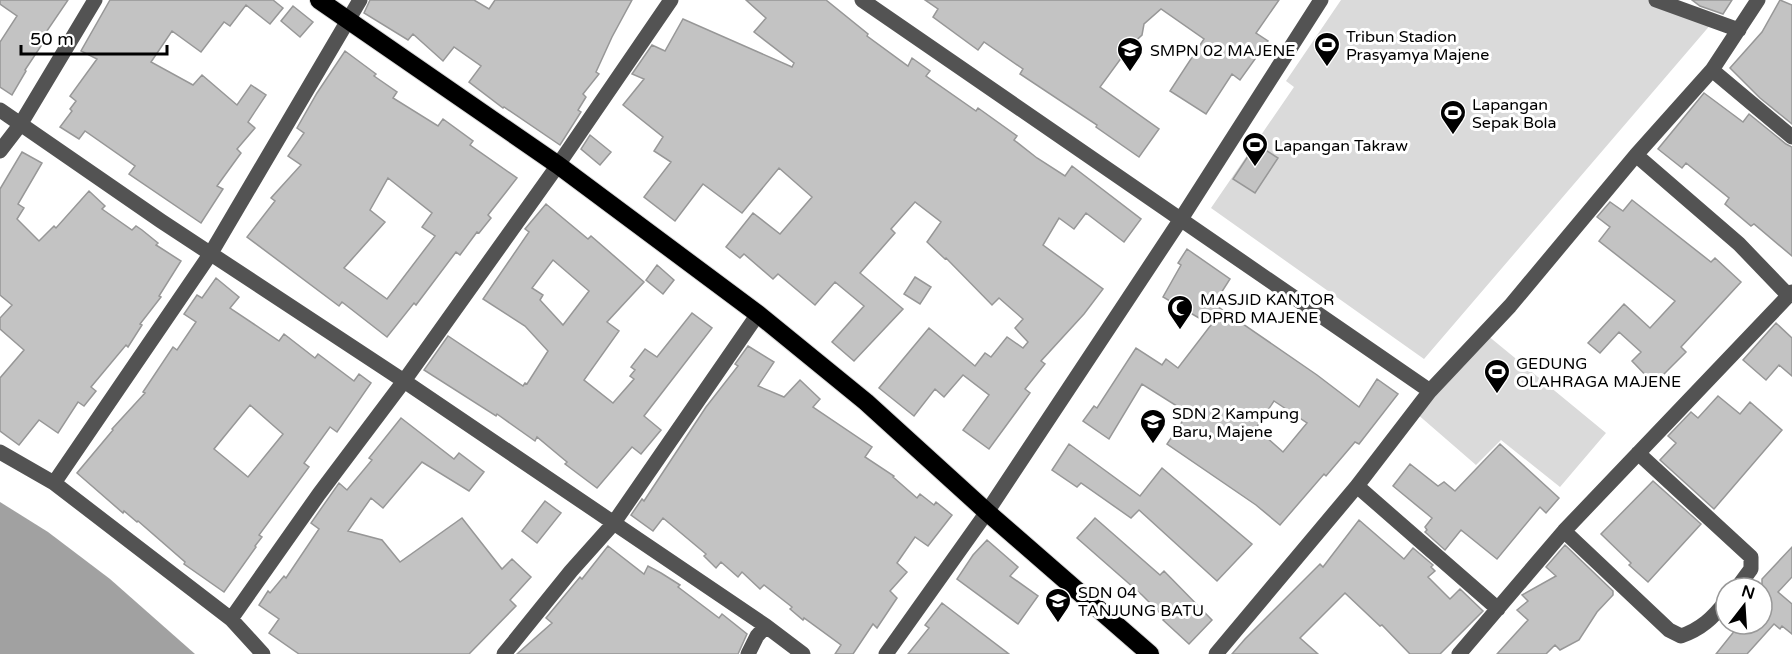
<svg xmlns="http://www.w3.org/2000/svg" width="1792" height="654" font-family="'Varela Round',sans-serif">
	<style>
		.green { fill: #dadada }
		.water { fill: #a1a1a1 }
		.building { fill: #c3c3c3; stroke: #979797; stroke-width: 1.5; fill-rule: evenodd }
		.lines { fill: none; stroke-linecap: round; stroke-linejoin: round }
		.highway-casing { stroke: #dbdbdb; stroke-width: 20 }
		.minor { stroke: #535353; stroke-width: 15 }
		.highway { stroke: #000; stroke-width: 18 }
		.labels { text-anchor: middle; stroke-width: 6; stroke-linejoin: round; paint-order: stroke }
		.poi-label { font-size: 16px; fill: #000; stroke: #fff; text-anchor: start }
	</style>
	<rect width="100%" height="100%" fill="#fff"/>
	<path class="green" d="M1341 0H1650L1712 23 1424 359 1211 208 1294 87 1286 81Z
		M1487 335 1606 433 1560 487 1501 440 1476 465 1416 413Z"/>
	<path class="water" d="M0 502 48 532 110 579 195 654H0Z"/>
	<path class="building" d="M0 0H68L38 44 41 46 25 70 26 71 12 95 0 87V42L17 16 0 4Z
		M110 0H273L283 8 270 24 246 5 230 26 224 22 201 52 172 31 151 62 193 85 202 75 237 105 251 85 266 95 248 122 255 128 237 149 241 153 217 186 223 189 201 223 129 174 135 166 85 131 79 139 60 127 72 111 70 109 76 101 70 96 97 59 81 51Z
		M370 0H474L489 9 495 0H632L612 37 596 72 599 74 583 94 586 97 578 110 581 112 560 145 504 107 503 108 469 82 481 66 454 47 443 61 413 34 408 40 364 13Z
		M746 0H826L868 34 867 36 908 66 912 58 930 71 926 76 976 111 978 108 1017 136 1014 140 1037 158 1065 176 1072 166 1141 219 1124 242 1086 213 1074 229 1059 218 1043 245 1103 289 1084 314 1041 361 1045 364 1025 389 1030 393 989 449 963 430 989 395 963 375 944 397 935 389 914 416 879 388 929 328 975 366 985 353 991 357 1007 337 1023 348 1028 342 1015 328 1023 319 999 298 992 305 946 258 945 259 927 242 941 222 915 202 891 229 895 233 860 273 903 309 854 361 832 342 864 306 835 282 815 305 778 274 773 279 744 254 740 258 726 247 753 213 780 234 812 197 779 168 742 213 703 184 675 221 644 197 671 162 654 151 663 137 623 105 644 79 632 74 652 45 665 51 683 19 792 67 794 63 754 32 766 18Z
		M925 0H1279L1256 33 1268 41 1240 80 1232 74 1206 114 1170 91 1204 39 1161 9 1144 24 1142 35 1130 46 1100 87 1159 129 1139 157 1096 127 1097 125 1020 74 1023 69 984 42 978 50 933 17 938 9Z
		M1692 0H1732L1723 14 1700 6Z
		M1780 0 1792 5V124L1760 98 1730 68 1762 32Z
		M293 6 313 22 300 37 281 21Z
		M345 51 376 74 374 76 397 92 393 98 438 126 443 119 473 141 470 145 517 178 488 215 491 218 479 233 477 232 460 255 456 252 416 305 414 303 387 337 342 302 339 306 247 237 275 201 271 198 301 165 288 156 304 133 297 128 317 93ZM388 178 432 213 422 227 435 236 387 299 344 268 385 222 370 210Z
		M1704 93 1743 122 1749 114 1786 144 1792 147V256L1754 224 1751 226 1725 204 1729 198 1686 163 1682 168 1658 149Z
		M590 135 611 152 600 165 581 149Z
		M1256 144 1278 158 1255 193 1233 179Z
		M22 152 42 163 18 204 24 208 17 219 39 241 54 226 56 228 89 191 105 206 102 209 132 230 136 226 142 230 158 243 156 245 181 261 159 296 161 297 140 324 142 325 128 347 126 345 91 387 96 391 84 406 78 402 58 433 39 420 19 445 0 431V378L24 350 0 329V318L12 305 0 295V189Z
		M1632 200 1711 262 1715 258 1741 282 1681 347 1686 352 1654 384 1632 361 1641 352 1619 332 1600 353 1588 343 1624 304 1650 328 1675 301 1599 241 1610 227 1597 217 1610 202 1623 211Z
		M546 204 588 239 591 236 644 282 607 322 619 331 584 380 613 403 634 379 630 376 635 370 631 367 645 349 657 357 692 313 712 328 644 416 661 430 641 454 632 447 597 488 565 464 567 462 537 437 535 441 497 414 496 416 424 370 448 336 523 386 525 383 527 384 548 351 525 326 483 299 529 232 525 229ZM553 260 589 291 563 325 540 300 543 295 532 288Z
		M1187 249 1230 279 1214 304 1317 375 1359 407 1377 379 1398 394 1359 444 1355 442 1326 476 1324 474 1280 525 1256 505 1167 444 1188 413 1142 384 1109 439 1083 421 1094 406 1097 408 1136 348 1162 365 1166 359 1178 368 1211 325 1163 297 1181 265 1178 263ZM1274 401 1307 423 1283 452 1256 428Z
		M657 265 674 280 663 294 646 280Z
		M915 277 931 287 920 304 904 294Z
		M216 278 239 297 230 308 279 341 284 334 315 358 318 354 354 381 359 374 371 383 337 432 330 427 304 463 309 467 259 535 262 537 255 546 256 547 224 592 184 564 185 562 138 521 137 522 124 511 123 513 77 473 113 430 112 429 145 393 143 392 173 347 177 350 196 322 184 314 197 295 202 298ZM250 405 283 434 248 477 214 449Z
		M1776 323 1792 338V376L1779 365 1766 380 1743 360Z
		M748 346 774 362 758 386 784 397 800 380 820 399 813 407 872 447 865 457 894 476 893 477 917 498 920 494 934 505 936 502 952 515 928 546 915 537 897 563 907 572 890 591 897 598 877 628 873 624 853 654H835L841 645 804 618 803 620 790 609 792 607 764 585 760 589 742 572 738 577 721 562 716 568 704 556 706 554 663 518 653 531 631 515 642 499 644 501 706 407 738 366 735 364Z
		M1718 396 1740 414 1750 402 1782 430 1714 509 1660 460 1676 443 1668 436 1691 412 1698 418Z
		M401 418 454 459 459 453 484 472 469 491 422 462 383 508 371 498 348 531 382 540 400 562 462 518 502 569 512 559 531 577 510 600 516 606 469 654H299L269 633 279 619 259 605 268 591 270 593 284 576 286 578 319 529 311 523 339 483 347 490 372 460 369 458Z
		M1069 444 1140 496 1162 468 1252 544 1217 581 1139 510 1131 518 1081 483 1077 487 1052 470Z
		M1500 444 1559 498 1546 513 1540 507 1497 559 1461 530 1445 550 1425 532 1427 530 1425 527 1432 518 1393 486 1410 464 1438 486 1444 482 1455 491Z
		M1653 481 1701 524 1648 582 1629 565 1631 563 1601 534Z
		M545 501 561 513 537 543 522 531Z
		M1095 518 1160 575 1164 571 1212 620 1189 644 1163 620 1165 618 1142 595 1077 538Z
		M1359 520 1404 559 1413 548 1433 565 1431 567 1435 571 1428 577 1450 599 1460 589 1483 611 1440 654H1410L1382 625 1380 626 1345 593 1300 638 1318 654H1232L1245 639 1320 564 1323 567Z
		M987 540 1018 567 1010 576 1038 596 1018 624 957 579 973 555Z
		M1565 545 1613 591V595L1597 612 1579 640 1560 650 1555 645 1546 654H1497L1528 620 1517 610 1528 601 1522 595 1556 576 1546 567Z
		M608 546 644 574 648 566 661 573 680 585 678 587 719 618 722 614 747 634 738 654H517L552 623 546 618 580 577 582 579Z
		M1792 547V577L1778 592 1792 604V634L1782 626 1780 629 1774 624 1747 654H1716L1740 624H1762V579Z
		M942 603 1009 654H908L929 628 925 625Z"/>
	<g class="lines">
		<defs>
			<path id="highway" d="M319 0 558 165 758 314 866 402 987 512 1150 654"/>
		</defs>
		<use href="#highway" class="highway-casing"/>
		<path class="minor" d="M862 0 1430 391
			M1656 0 1739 30
			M1712 70 1792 137
			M0 110 161 221 404 381 766 626 803 654
			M0 151 20 125 95 0
			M1636 155 1739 244 1788 295
			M0 452 54 483 231 619 263 654
			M1638 453 1751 557V569L1737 588
			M54 483 211 253 360 0
			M1357 486 1498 609
			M1564 531 1669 630 1681 636C1701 629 1713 618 1726 601
			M231 619 319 494 404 381 558 165 671 0
			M504 654 571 571 613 524 758 314
			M748 654 757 636 766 626
			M886 654 987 512 1181 219 1321 0
			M1216 654 1357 486 1430 391 1510 306 1636 155 1712 70 1758 0
			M1459 654 1564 531 1792 292"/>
		<use href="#highway" class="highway"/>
	</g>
	<defs>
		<symbol id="stadium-pin" viewBox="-11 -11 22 30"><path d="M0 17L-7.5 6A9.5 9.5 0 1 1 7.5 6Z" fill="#000" stroke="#fff"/><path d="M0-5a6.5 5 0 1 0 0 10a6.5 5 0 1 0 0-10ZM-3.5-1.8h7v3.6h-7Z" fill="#fff"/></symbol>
		<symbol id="school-pin" viewBox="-11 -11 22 30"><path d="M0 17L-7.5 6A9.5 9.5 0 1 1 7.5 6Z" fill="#000" stroke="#fff"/><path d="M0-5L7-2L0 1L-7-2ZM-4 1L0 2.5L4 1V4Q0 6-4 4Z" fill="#fff"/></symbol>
		<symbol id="mosque-pin" viewBox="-11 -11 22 30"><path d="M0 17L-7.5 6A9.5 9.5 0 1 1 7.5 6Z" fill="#000" stroke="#fff"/><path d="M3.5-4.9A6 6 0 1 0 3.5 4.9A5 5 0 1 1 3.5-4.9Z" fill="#fff"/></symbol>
	</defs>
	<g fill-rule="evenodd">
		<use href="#stadium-pin" x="1312" y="30" width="30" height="40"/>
		<use href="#school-pin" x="1115" y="35" width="30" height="40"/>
		<use href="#stadium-pin" x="1438" y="98" width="30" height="40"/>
		<use href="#stadium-pin" x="1240" y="130" width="30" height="40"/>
		<use href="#mosque-pin" x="1165" y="293" width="30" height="40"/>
		<use href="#stadium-pin" x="1482" y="357" width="30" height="40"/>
		<use href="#school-pin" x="1138" y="407" width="30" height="40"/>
		<use href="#school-pin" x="1043" y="586" width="30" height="40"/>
	</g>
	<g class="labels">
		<g class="poi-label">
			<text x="1346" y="42">Tribun Stadion<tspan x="1346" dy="18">Prasyamya Majene</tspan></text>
			<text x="1150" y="56">SMPN 02 MAJENE</text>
			<text x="1472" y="110">Lapangan<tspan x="1472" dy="18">Sepak Bola</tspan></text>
			<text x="1274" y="151">Lapangan Takraw</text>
			<text x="1200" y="305">MASJID KANTOR<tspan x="1200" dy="18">DPRD MAJENE</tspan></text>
			<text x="1516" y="369">GEDUNG<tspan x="1516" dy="18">OLAHRAGA MAJENE</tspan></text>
			<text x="1172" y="419">SDN 2 Kampung<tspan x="1172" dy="18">Baru, Majene</tspan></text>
			<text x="1078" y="598">SDN 04<tspan x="1078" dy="18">TANJUNG BATU</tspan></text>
		</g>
	</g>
	<g transform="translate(1744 606) rotate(17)"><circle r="28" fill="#ffffff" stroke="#999999" stroke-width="1.5"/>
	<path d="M0-4.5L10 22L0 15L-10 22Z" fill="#000000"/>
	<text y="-9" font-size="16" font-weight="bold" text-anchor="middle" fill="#000000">N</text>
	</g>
	<path d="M21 45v9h146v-9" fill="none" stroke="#000000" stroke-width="3"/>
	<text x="30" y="45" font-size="18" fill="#000000" stroke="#ffffff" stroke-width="4.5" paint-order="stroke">50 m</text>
</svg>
